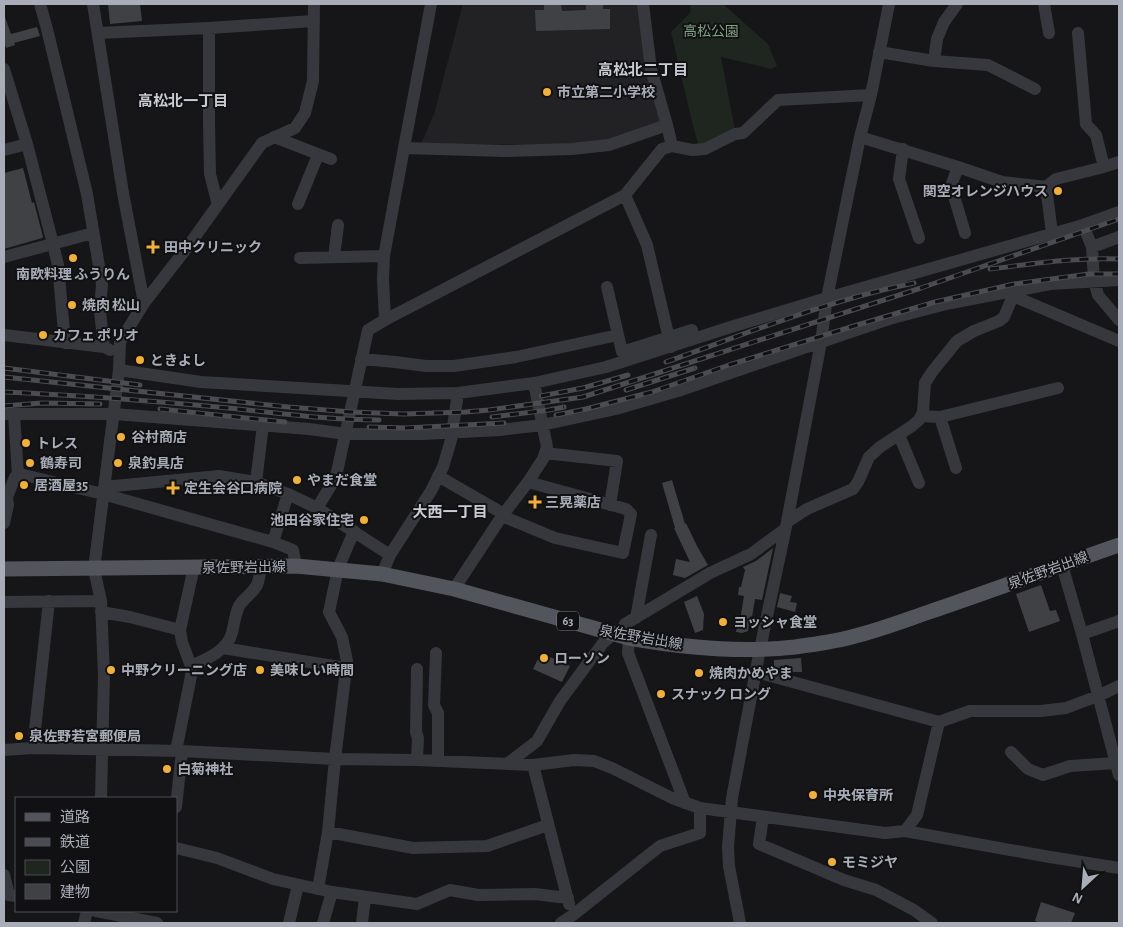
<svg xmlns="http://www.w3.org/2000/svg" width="1123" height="927" font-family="'Alegreya Sans','Noto Sans JP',sans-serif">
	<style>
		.built { fill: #222225 }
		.green { fill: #1e261f }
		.building { fill: #404145 }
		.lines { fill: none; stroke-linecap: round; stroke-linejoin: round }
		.minor { stroke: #37383d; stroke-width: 12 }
		.major { stroke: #53555c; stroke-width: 15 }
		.rail-casing { stroke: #4a4c52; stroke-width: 5 }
		.rail { stroke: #111113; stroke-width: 3; stroke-dasharray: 9; stroke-linecap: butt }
		.poi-dot { fill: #f2b134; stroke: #111113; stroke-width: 2 }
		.labels { text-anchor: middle; stroke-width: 4; stroke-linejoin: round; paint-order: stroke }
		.shield { fill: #111113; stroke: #7b7e86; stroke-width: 1 }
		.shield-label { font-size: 12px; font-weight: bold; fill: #a8adb8 }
		.park-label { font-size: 14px; fill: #7fa381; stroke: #111113 }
		.poi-label { font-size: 14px; font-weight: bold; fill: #a8adb8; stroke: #111113; text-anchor: start }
		.street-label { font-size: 14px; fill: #a8adb8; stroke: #111113 }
		.neighbourhood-label { font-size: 15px; font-weight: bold; fill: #c9ccd4; stroke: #111113 }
	</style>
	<rect width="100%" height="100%" fill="#161618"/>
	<path class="built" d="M463 4H639L663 117 660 123 606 140 570 145 421 144 434 114Z"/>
	<path class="green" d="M691 4H723L768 44 777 66 771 69 721 57 735 130 699 146 694 130 671 32 690 13Z"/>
	<path class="building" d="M108 4H140L142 21 110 24Z
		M544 4H561L562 11 586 10V4H603V9H610V29L536 31 535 10H544Z
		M4 17H5L11 34 37 27 40 36 14 43 15 45 6 48 4 42Z
		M23 168 32 203 34 202 43 237 42 238 4 249V173Z
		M672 480 685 524 686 523 697 546 708 565 685 578 673 575 676 559 690 562 674 528H675L662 483Z
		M773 548 762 600 755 599 752 617 750 616 748 631 742 633 736 632 738 620H740L744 596 738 595 739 587H741L745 570 743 567 756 561Z
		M1041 585 1050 611 1056 610 1060 621 1029 632 1016 594Z
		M780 593 792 596 790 602 797 603 795 612 777 607Z
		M697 596 704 614 703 630 695 633 684 602Z
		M541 653 570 666 562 682 533 669Z
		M801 658 802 672H785V668L774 669V660Z
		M1041 902 1075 913 1071 923H1041L1035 921Z"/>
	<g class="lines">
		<path class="minor" d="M40 4 47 29 87 194 102 284 100 311 104 347
			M93 4 123 193 144 303
			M643 4 651 69 667 125
			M1044 4 1049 33
			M209 28V123L210 174 218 205
			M98 33 209 28 314 21
			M1078 33 1086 124 1096 135 1104 167
			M879 52 934 61 988 65 1035 89
			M934 61 937 39 944 22 957 4
			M4 69 27 144 53 244 58 265 65 343
			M274 137 331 159
			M860 137 958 167 1002 182 1046 187 1056 179 1100 168 1119 162
			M404 148 431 4
			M903 149 899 179 919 238
			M4 150 27 144
			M958 167 951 186 965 233
			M1046 187 1052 233
			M625 195 647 245 671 347
			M298 204 318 155
			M1083 225 1092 247 1094 281 1098 295 1119 320
			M1092 247 1119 237
			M4 257 93 233
			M334 257 338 225
			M300 258 384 256
			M607 287 622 352 692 330
			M1013 296 1119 341
			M385 320 383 279 384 256 404 148 505 151 572 149 609 145 667 125 672 146
			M4 335 104 347 110 350
			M361 359 395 362 426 366H454L516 357 618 335
			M119 370 201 382 398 394 458 393 534 383 606 367 734 326 827 298 1083 225 1119 212
			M4 414H114L309 429 346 434H423L500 430 542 425 616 409 678 391 821 342 889 319 946 304 1050 284 1119 280
			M14 414 18 475
			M921 416 940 417 1058 388
			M940 417 956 468
			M899 435 919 483
			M545 453 617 461 610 505
			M438 476 504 514
			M256 482 262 433
			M104 487 219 476 256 482 288 494 317 508 390 555 382 574
			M4 498 7 497 15 477 20 474 103 494 273 542 293 550 296 566
			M317 508 330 487 337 472 368 330 385 320 625 195 662 149 672 146 692 150 705 149 735 134 743 133 778 100 871 95
			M502 516 555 538 623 553 631 514 626 509 528 482
			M787 522 807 509 853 489 858 482 869 457 880 447 912 426 919 420 923 412 925 383 932 372 957 341 974 331 999 321 1004 317 1013 296 1011 292
			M4 523 8 505 7 497
			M273 542 288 494
			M390 555 431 491 443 467 451 440 458 393
			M1062 565 1082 634 1119 775
			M454 589 502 516 528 482 543 459 547 447 534 383
			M4 602 101 601
			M101 612 130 617 180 630
			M636 618 651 535
			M1082 634 1119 621
			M619 635 625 624 710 573 751 554 785 529
			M629 638 628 653 685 803
			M223 648 346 668
			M436 653 434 705 438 713V761
			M191 666C207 659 227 651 232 633 234 624 235 615 239 606 244 598 253 593 257 585 259 580 260 572 262 566
			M756 672 939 722 970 711H1041L1066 708 1098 696 1119 686
			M33 748 49 601
			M4 750 33 748 182 751 335 759 417 760 533 765 574 760 594 761 612 768 672 798 700 808 885 833 905 831 1044 856 1119 868
			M176 751 192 671 191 666 182 642 180 630 194 567
			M1011 752 1028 769 1043 775 1070 766 1116 763
			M417 760 418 738 416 732 417 669
			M507 764 537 741 560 701 603 643 613 634
			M533 765 569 904
			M101 798 104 676 101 601 94 569 119 370 120 342 144 303 189 245 262 143 295 128 305 113 313 81 314 4
			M176 807 182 751
			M763 817 759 844 844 880 876 890 914 910 932 923
			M905 831 917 815 939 722
			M328 832 413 848 487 846 548 825
			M176 848 217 858 273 879 332 892 417 904 450 890 478 895 535 894 568 898
			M4 875 9 895 16 896
			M318 889 328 832 335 759 347 661 342 637 329 612 338 569 354 531
			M96 911 157 923
			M84 923 87 911
			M289 923 298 885
			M323 923 332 892
			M362 923 365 897
			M561 923 573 915 660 846 700 833V808
			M740 923 729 866 728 847 732 798 760 649 787 522 821 342 827 298 860 137 871 95 889 4"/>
		<path class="major" d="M4 569 296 566 382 574 454 589 629 638C680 647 743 653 795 647 815 644 835 642 855 636 879 630 903 621 926 613 991 591 1055 567 1119 545"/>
		<defs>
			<path id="rail" d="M990 269C1033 264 1076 257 1119 259
				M666 362C748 333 829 300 914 283
				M4 368 140 385
				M4 377 288 407 351 412 404 414 465 412 489 410 583 397 921 288 1119 219
				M626 390 695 368
				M4 392C79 395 153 401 228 408 278 413 328 420 379 420
				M541 396 583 388 628 375
				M4 406 42 403 100 404
				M160 409 285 422
				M556 415 586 409 652 392 729 365 854 326 935 302 1014 284 1089 274H1119
				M492 417 549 410 564 407
				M369 427 406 428 504 423"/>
		</defs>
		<use href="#rail" class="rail-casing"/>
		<use href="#rail" class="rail"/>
	</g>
	<g class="poi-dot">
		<circle cx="547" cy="92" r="5"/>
		<circle cx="1058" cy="191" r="5"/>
		<path d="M150.5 239.5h5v5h5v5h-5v5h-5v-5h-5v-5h5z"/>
		<circle cx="73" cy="258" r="5"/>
		<circle cx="72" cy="305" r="5"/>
		<circle cx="43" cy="335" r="5"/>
		<circle cx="140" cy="360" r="5"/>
		<circle cx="121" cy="437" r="5"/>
		<circle cx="26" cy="443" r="5"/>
		<circle cx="30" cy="463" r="5"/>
		<circle cx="118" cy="463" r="5"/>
		<circle cx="297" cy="480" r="5"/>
		<circle cx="24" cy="485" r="5"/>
		<path d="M170.5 480.5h5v5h5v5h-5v5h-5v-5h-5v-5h5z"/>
		<path d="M532.5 494.5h5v5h5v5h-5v5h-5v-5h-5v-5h5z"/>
		<circle cx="364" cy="520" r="5"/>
		<circle cx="723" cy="622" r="5"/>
		<circle cx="544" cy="658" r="5"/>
		<circle cx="111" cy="670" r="5"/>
		<circle cx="260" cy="670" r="5"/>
		<circle cx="699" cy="673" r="5"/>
		<circle cx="661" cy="694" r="5"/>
		<circle cx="19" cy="736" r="5"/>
		<circle cx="167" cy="769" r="5"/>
		<circle cx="813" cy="795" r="5"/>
		<circle cx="832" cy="862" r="5"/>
	</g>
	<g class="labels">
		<rect class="shield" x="557" y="611.5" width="22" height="19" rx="4"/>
		<g class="shield-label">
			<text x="568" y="625">63</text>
		</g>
		<g class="park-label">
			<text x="711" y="36">高松公園</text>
		</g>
		<g class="poi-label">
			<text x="557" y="97">市立第二小学校</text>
			<text x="1048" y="196" text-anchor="end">関空オレンジハウス</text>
			<text x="164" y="252">田中クリニック</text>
			<text x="73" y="279" text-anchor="middle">南欧料理 ふうりん</text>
			<text x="82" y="310">焼肉 松山</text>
			<text x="53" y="340">カフェ ポリオ</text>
			<text x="150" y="365">ときよし</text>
			<text x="131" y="442">谷村商店</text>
			<text x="36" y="448">トレス</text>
			<text x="40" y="468">鶴寿司</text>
			<text x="128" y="468">泉釣具店</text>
			<text x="307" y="485">やまだ食堂</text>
			<text x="34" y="490">居酒屋35</text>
			<text x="184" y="493">定生会谷口病院</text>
			<text x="545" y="507">三晃薬店</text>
			<text x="354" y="525" text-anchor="end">池田谷家住宅</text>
			<text x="733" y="627">ヨッシャ食堂</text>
			<text x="554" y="663">ローソン</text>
			<text x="121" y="675">中野クリーニング店</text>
			<text x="270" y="675">美味しい時間</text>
			<text x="709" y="678">焼肉かめやま</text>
			<text x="671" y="699">スナック ロング</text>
			<text x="29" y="741">泉佐野若宮郵便局</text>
			<text x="177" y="774">白菊神社</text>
			<text x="823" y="800">中央保育所</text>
			<text x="842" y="867">モミジヤ</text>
		</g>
		<g class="street-label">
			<text transform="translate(244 567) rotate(-1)" y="5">泉佐野岩出線</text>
			<text transform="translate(1048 570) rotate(-20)" y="5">泉佐野岩出線</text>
			<text transform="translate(641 637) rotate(10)" y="5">泉佐野岩出線</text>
		</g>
		<g class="neighbourhood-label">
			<text x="643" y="75">高松北二丁目</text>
			<text x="183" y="106">高松北一丁目</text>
			<text x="450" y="517">大西一丁目</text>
		</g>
	</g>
	<rect width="1123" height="927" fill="none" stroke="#a8adb8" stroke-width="10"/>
	<rect x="15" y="797" width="162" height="115" fill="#111113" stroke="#4d4f55"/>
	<rect x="25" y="813" width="25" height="8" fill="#53555c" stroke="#4d4f55"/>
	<text x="60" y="822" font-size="15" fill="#a8adb8">道路</text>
	<rect x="25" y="838" width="25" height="8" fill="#4a4c52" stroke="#4d4f55"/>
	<text x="60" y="847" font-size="15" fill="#a8adb8">鉄道</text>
	<rect x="25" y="860" width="25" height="15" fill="#1e261f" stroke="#4d4f55"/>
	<text x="60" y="872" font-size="15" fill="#a8adb8">公園</text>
	<rect x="25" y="884" width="25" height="15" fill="#404145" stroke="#4d4f55"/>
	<text x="60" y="897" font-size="15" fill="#a8adb8">建物</text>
	<g transform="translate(1083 887) rotate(206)" stroke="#111113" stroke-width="4" paint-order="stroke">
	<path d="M0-4L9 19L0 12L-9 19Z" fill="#a8adb8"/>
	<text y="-8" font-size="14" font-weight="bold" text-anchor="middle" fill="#a8adb8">N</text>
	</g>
</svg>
